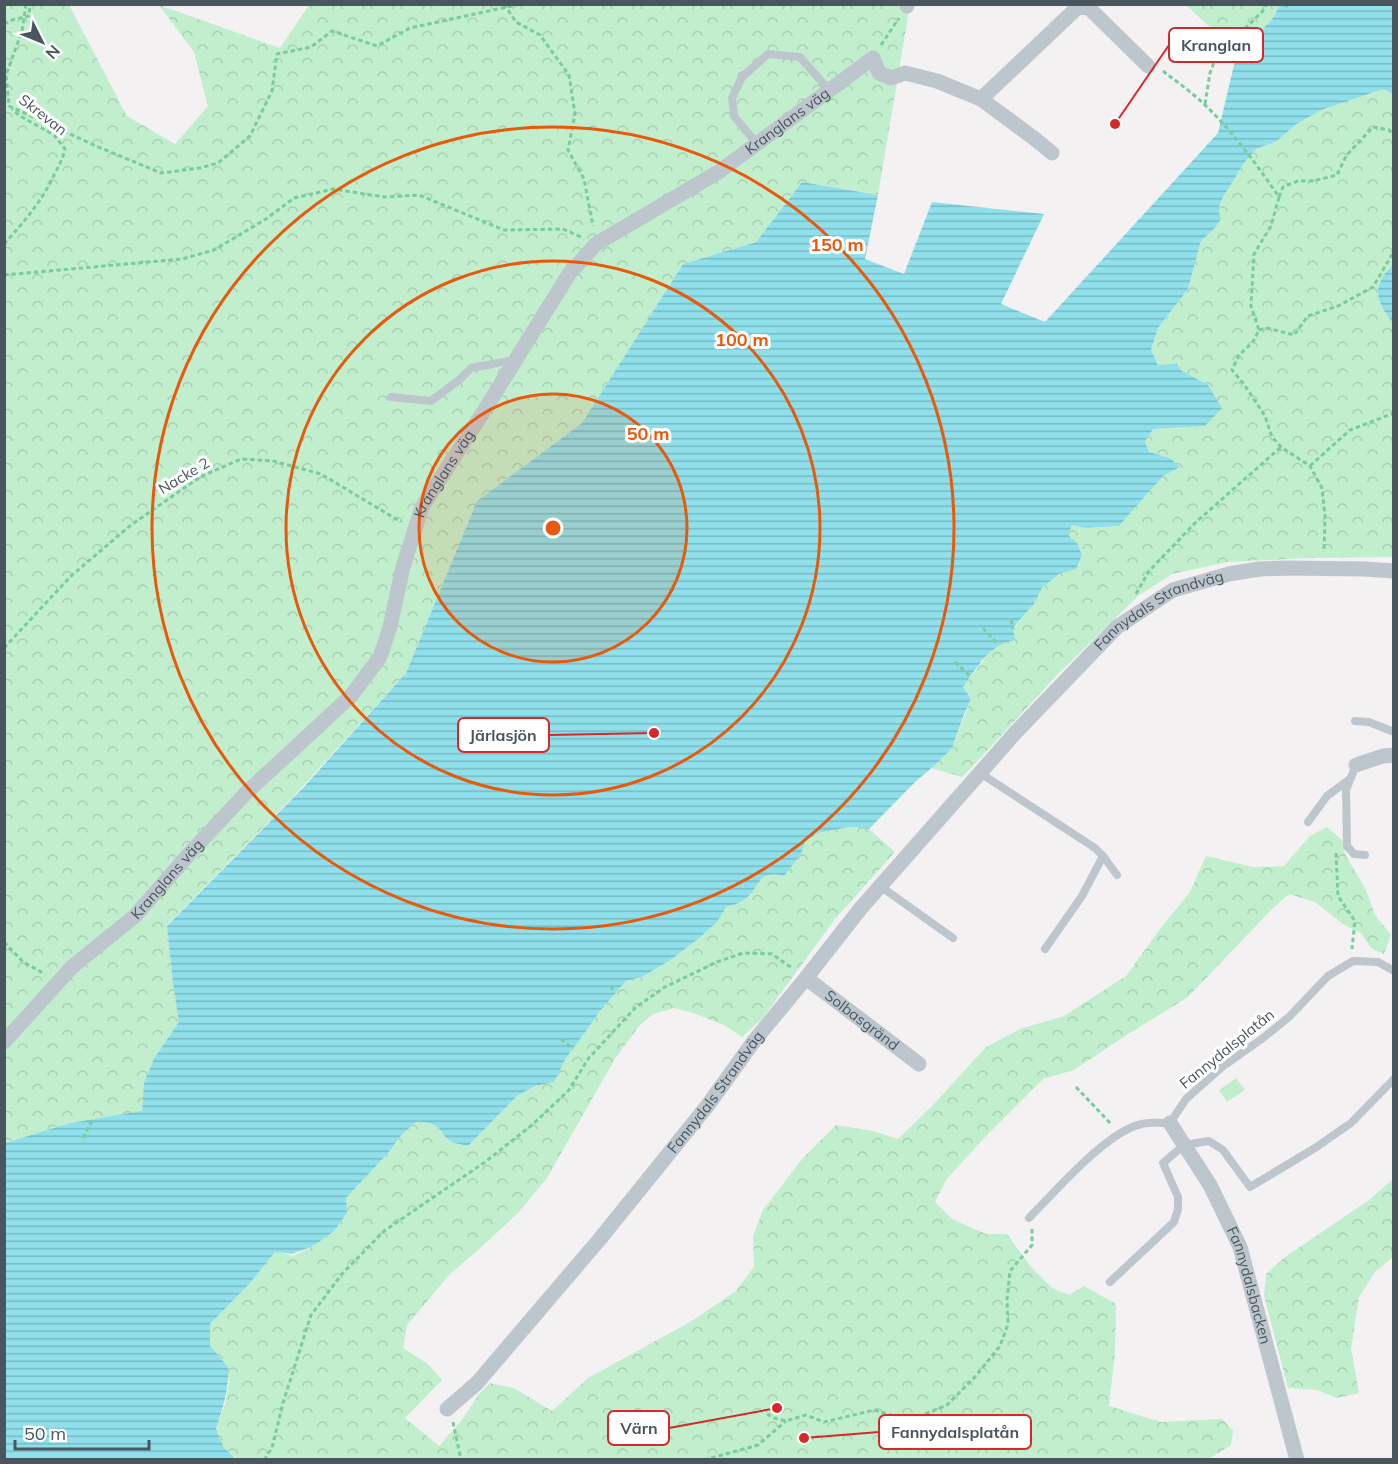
<svg xmlns="http://www.w3.org/2000/svg" width="1398" height="1464" font-family="Mulish,sans-serif">
	<style>
		.forest { fill: url(#forest-crowns) }
		.park { fill: #c1efce }
		.water { fill: url(#water-rules) }
		.lines { fill: none; stroke-linecap: round; stroke-linejoin: round }
		.path { stroke: #7acc9c; stroke-width: 3; stroke-dasharray: 4.5 3; stroke-linecap: butt }
		.service { stroke: #bdc6cd; stroke-width: 8 }
		.minor { stroke: #bdc6cd; stroke-width: 15 }
		.ring { fill: none; stroke: #e8590c; stroke-width: 3 }
		.labels { text-anchor: middle; stroke-width: 6; stroke-linejoin: round; paint-order: stroke }
		.street-label { font-size: 15px; fill: #49565e; stroke: #fff }
		.centre { fill: #e8590c; stroke: #fff; stroke-width: 3 }
		.ring-label { font-size: 18px; text-anchor: middle; font-weight: bold; fill: #e8590c; stroke: #fff; stroke-width: 6; stroke-linejoin: round; paint-order: stroke }
		.leader { fill: none; stroke: #d62828; stroke-width: 2 }
		.callout-dot { fill: #d62828; stroke: #fff; stroke-width: 2 }
		.callout { fill: #fff; stroke: #d62828; stroke-width: 2 }
		.callout-label { font-size: 16px; text-anchor: middle; font-weight: bold; fill: #49565e }
	</style>
	<defs>
		<pattern id="forest-crowns" width="20" height="18" patternUnits="userSpaceOnUse" patternTransform="scale(1.5)"><rect width="20" height="18" fill="#c1efce"/><path d="M2 6a3 3 0 1 1 6 0M12 15a3 3 0 1 1 6 0" fill="none" stroke="#a7cfb3"/></pattern>
		<pattern id="water-rules" width="6" height="5" patternUnits="userSpaceOnUse" patternTransform="scale(1.5)"><rect width="6" height="5" fill="#8fe0eb"/><path d="M0 2.5h6" fill="none" stroke="#77b8c2"/></pattern>
	</defs>
	<rect width="100%" height="100%" fill="#f3f1f1"/>
	<path class="forest" d="M5 5H69L127 116 175 144 208 106 194 52 159 5 280 48 309 5H910L878 195 802 182 756 242 683 264 582 423 477 501 406 673 293 797 167 925 173 984 180 1022 155 1057 144 1082 142 1112 70 1123 5 1143Z
		M1186 5H1280L1271 21 1237 52Z
		M1383 89 1393 94V265L1387 270 1393 322V557L1310 558 1227 562 1172 574 1138 596 1058 674 970 769 962 777 931 768 952 748 971 699 963 687 992 649 1006 641 1013 629 1034 604 1042 588 1059 574 1077 543 1067 535 1073 524 1086 528 1119 526 1163 476 1179 467 1170 458 1149 452 1145 442 1153 429 1205 426 1182 371 1177 364 1158 365 1151 350 1158 328 1188 289 1201 241 1214 229 1218 209 1223 197 1244 163 1256 149 1277 141 1295 125 1321 109Z
		M850 827 869 829 895 852 835 919 762 1019 742 1037 724 1025 693 1013 674 1008 653 1014 640 1025 616 1057 547 1178 518 1213 478 1250 450 1274 407 1325 403 1348 428 1364 442 1380 405 1418 439 1446 462 1420 479 1394 490 1383 514 1388 552 1411 588 1378 690 1322 736 1291 754 1267 753 1236 763 1210 802 1159 836 1125 873 1131 898 1139 932 1106 986 1047 1020 1029 1064 1016 1126 976 1163 925 1190 892 1206 856 1253 867 1284 866 1310 836 1327 827 1342 840 1346 856 1366 890 1375 915 1391 935 1384 954 1371 948 1361 933 1344 925 1315 902 1289 894 1272 909 1188 997 1125 1036 1074 1070 1043 1079 985 1137 946 1180 935 1202 952 1219 986 1234H1007L1031 1267 1052 1288 1069 1295 1084 1286 1116 1304 1115 1352 1109 1406 1161 1422 1222 1419 1233 1430 1231 1445 1209 1459H237L224 1448 216 1429 225 1404 229 1381 210 1346V1324L250 1283 275 1251 293 1256 313 1246 347 1213 345 1198 388 1153 402 1134 416 1122 430 1123 439 1128 446 1138 454 1143 468 1146 517 1096 535 1086 554 1082 566 1058 584 1034 600 1011 626 981 642 977 672 959 698 939 717 922 727 906 741 903 751 893 760 879 772 873 801 854 805 842 818 833Z
		M1393 1179V1257L1375 1272 1359 1297 1351 1349 1359 1393 1337 1398 1317 1390 1288 1388 1264 1296 1266 1274 1285 1257 1369 1200Z"/>
	<path class="park" d="M1236 1078 1245 1090 1227 1102 1219 1090Z"/>
	<path class="water" d="M1280 5H1393V94L1383 89 1321 110 1295 125 1277 141 1256 149 1244 163 1223 197 1218 209 1221 219 1214 229 1201 241 1188 289 1158 328 1151 350 1158 365 1177 364 1182 371 1208 385 1222 408 1205 426 1153 429 1145 442 1149 452 1170 458 1180 467 1163 476 1119 526 1086 528 1072 525 1068 535 1077 543 1082 555 1076 569 1059 574 1042 588 1034 604 1013 628 1015 640C989 644 978 667 963 687L971 699 963 717 952 748 936 764 914 783 869 829 850 827 818 833 805 842 801 854 784 876C753 869 762 890 741 902 738 904 732 905 727 906L717 922 698 939 672 959 642 977 626 981 600 1011 584 1034 566 1058 554 1082 535 1086 517 1096 468 1146 454 1143 446 1138 439 1128 430 1123 416 1122 402 1134 388 1153 346 1198 347 1213 334 1231 313 1246 292 1254 275 1252 250 1283 210 1324V1346L228 1367C229 1389 223 1408 216 1429L224 1448 234 1457 233 1459H5V1143L70 1123 142 1111 144 1082 155 1057 179 1022 173 984 167 926 303 788 406 673 477 501 582 423 683 264 756 242 802 182 878 195 865 259 904 274 932 202 1044 214 1001 304 1045 322 1218 133 1237 52 1271 21Z
		M1393 265V324C1389 317 1381 307 1379 299 1375 286 1384 273 1393 265Z"/>
	<g class="lines">
		<path class="path" d="M26 4 22 31 6 75 9 106 96 146 161 173 200 168 218 163 250 136 272 91 277 54 311 47 332 31 377 46 410 28 521 4
			M504 4 516 22 540 35 569 75 575 114 568 150 584 179 593 226
			M1284 4 1289 8
			M4 24 12 20 29 16 30 4
			M881 45 899 18
			M1163 71C1177 82 1193 93 1206 106 1234 133 1257 165 1279 197L1271 226 1254 254 1251 306 1259 330 1253 342 1239 355 1232 370 1243 383 1265 416 1272 437 1281 447 1310 466 1322 488 1325 516 1324 552
			M4 94 7 101
			M1205 104 1210 73 1219 49 1238 35 1262 12 1267 4
			M1279 197 1283 187 1298 181H1313L1337 175 1346 156 1373 127 1389 130 1394 135
			M4 244C24 222 42 201 54 175 59 166 63 158 65 149L54 135 20 116 12 109
			M4 275 182 259 214 250 266 219 294 198 333 189 384 197 419 195 504 230 563 229 581 237
			M1259 330 1267 328 1294 335 1308 316 1338 306 1373 287 1394 251
			M1310 466 1350 430 1394 413
			M1136 594 1149 571 1195 523 1281 447
			M1011 620 1013 629
			M983 628 998 645
			M4 648 71 576 131 525 200 477 241 459 273 461 321 474 401 522
			M955 662 971 677
			M1336 853 1338 896 1355 921 1352 949
			M4 942 23 962 45 974
			M611 986 614 993
			M561 1039 573 1049
			M1076 1087 1112 1125
			M83 1138 93 1119
			M767 1414 774 1418 786 1421 806 1415 824 1422 874 1410 898 1417H918L947 1405 975 1377 1000 1346 1008 1324 1007 1299 1010 1271 1032 1245V1229
			M453 1422 461 1460
			M264 1460 272 1448 283 1403 311 1315 342 1274 384 1231 485 1162 532 1125 569 1090 588 1059 636 1007 665 987 717 962 743 953 772 954 792 968
			M704 1460 758 1445 786 1421"/>
		<path class="service" d="M757 144 734 116 732 98 742 77 768 54 800 57 829 90
			M391 397 431 401 459 380 471 368 514 360
			M1355 721 1369 722 1394 732
			M1356 765 1346 790 1347 846 1354 854 1365 855
			M980 773 1095 848 1103 856 1117 875
			M1308 822 1327 796 1350 779
			M880 886 953 938
			M1045 949 1082 896 1103 856
			M1029 1218C1055 1192 1108 1130 1142 1124 1151 1122 1161 1123 1170 1123L1186 1099 1222 1067 1263 1038 1289 1017 1328 976 1353 961 1378 962 1394 971
			M1110 1282 1174 1222 1178 1209V1197L1163 1163 1184 1145 1209 1141 1223 1150 1250 1187 1315 1148 1351 1123 1394 1079"/>
		<g class="minor">
			<path d="M907 6V4"/>
			<path d="M981 99 1035 139 1052 153"/>
			<path d="M1356 765 1383 756 1394 755"/>
			<path id="s1" d="M806 978 919 1064"/>
			<path id="s2" d="M4 1042 72 967 135 916 190 853 247 792 351 696 380 657 390 627 403 567 422 507 484 411 569 274 596 244 720 171 873 58 879 73 891 78 905 73 937 81 981 99 1078 7 1089 8 1148 66"/>
			<path id="s3" d="M1170 1123 1210 1185 1240 1247 1297 1460"/>
			<path id="s4" d="M447 1409 477 1383 599 1240 708 1105 754 1041 806 978 861 908 1016 732 1117 627 1173 590 1229 574 1259 569 1288 568 1364 569 1394 571"/>
		</g>
	</g>
	<circle cx="553" cy="528" r="134" fill="#e8590c" fill-opacity=".12"/>
	<g class="ring">
		<circle cx="553" cy="528" r="134"/>
		<circle cx="553" cy="528" r="267"/>
		<circle cx="553" cy="528" r="401"/>
	</g>
	<g class="labels">
		<g class="street-label">
			<text transform="translate(43 115) rotate(38)" y="5">Skrevan</text>
			<text dy="5" stroke="none"><textPath href="#s2" startOffset="1239">Kranglans väg</textPath></text>
			<text dy="5" stroke="none"><textPath href="#s2" startOffset="735">Kranglans väg</textPath></text>
			<text transform="translate(184 476) rotate(-31)" y="5">Nacke 2</text>
			<text dy="5" stroke="none"><textPath href="#s4" startOffset="1076">Fannydals Strandväg</textPath></text>
			<text dy="5" stroke="none"><textPath href="#s2" startOffset="231">Kranglans väg</textPath></text>
			<text dy="5" stroke="none"><textPath href="#s1" startOffset="70">Solbasgränd</textPath></text>
			<text transform="translate(1227 1049) rotate(-39)" y="5">Fannydalsplatån</text>
			<text dy="5" stroke="none"><textPath href="#s4" startOffset="416">Fannydals Strandväg</textPath></text>
			<text dy="5" stroke="none"><textPath href="#s3" startOffset="182">Fannydalsbacken</textPath></text>
		</g>
	</g>
	<circle cx="553" cy="528" r="9" class="centre"/>
	<g class="ring-label">
		<text x="837" y="251">150 m</text>
		<text x="742" y="346">100 m</text>
		<text x="648" y="440">50 m</text>
	</g>
	<path class="leader" d="M1115 124L1169 45M654 733L549 735M777 1408L669 1428M804 1438L879 1432"/>
	<g class="callout-dot">
		<circle cx="1115" cy="124" r="6"/>
		<circle cx="654" cy="733" r="6"/>
		<circle cx="777" cy="1408" r="6"/>
		<circle cx="804" cy="1438" r="6"/>
	</g>
	<g class="callout">
		<rect x="1169" y="28" width="94" height="34" rx="6"/>
		<rect x="458" y="718" width="91" height="34" rx="6"/>
		<rect x="608" y="1411" width="61" height="34" rx="6"/>
		<rect x="879" y="1415" width="152" height="34" rx="6"/>
	</g>
	<g class="callout-label">
		<text x="1216" y="51">Kranglan</text>
		<text x="503" y="741">Järlasjön</text>
		<text x="639" y="1434">Värn</text>
		<text x="955" y="1438">Fannydalsplatån</text>
	</g>
	<rect width="1398" height="1464" fill="none" stroke="#49565e" stroke-width="12"/>
	<g transform="translate(42 42) rotate(133)" stroke="#ffffff" stroke-width="4.5" paint-order="stroke">
	<path d="M0-4.5L10 22L0 15L-10 22Z" fill="#49565e"/>
	<text y="-9" font-size="16" font-weight="bold" text-anchor="middle" fill="#49565e">N</text>
	</g>
	<path d="M15 1440v9h134v-9" fill="none" stroke="#49565e" stroke-width="3"/>
	<text x="24" y="1440" font-size="18" fill="#49565e" stroke="#ffffff" stroke-width="4.5" paint-order="stroke">50 m</text>
</svg>
